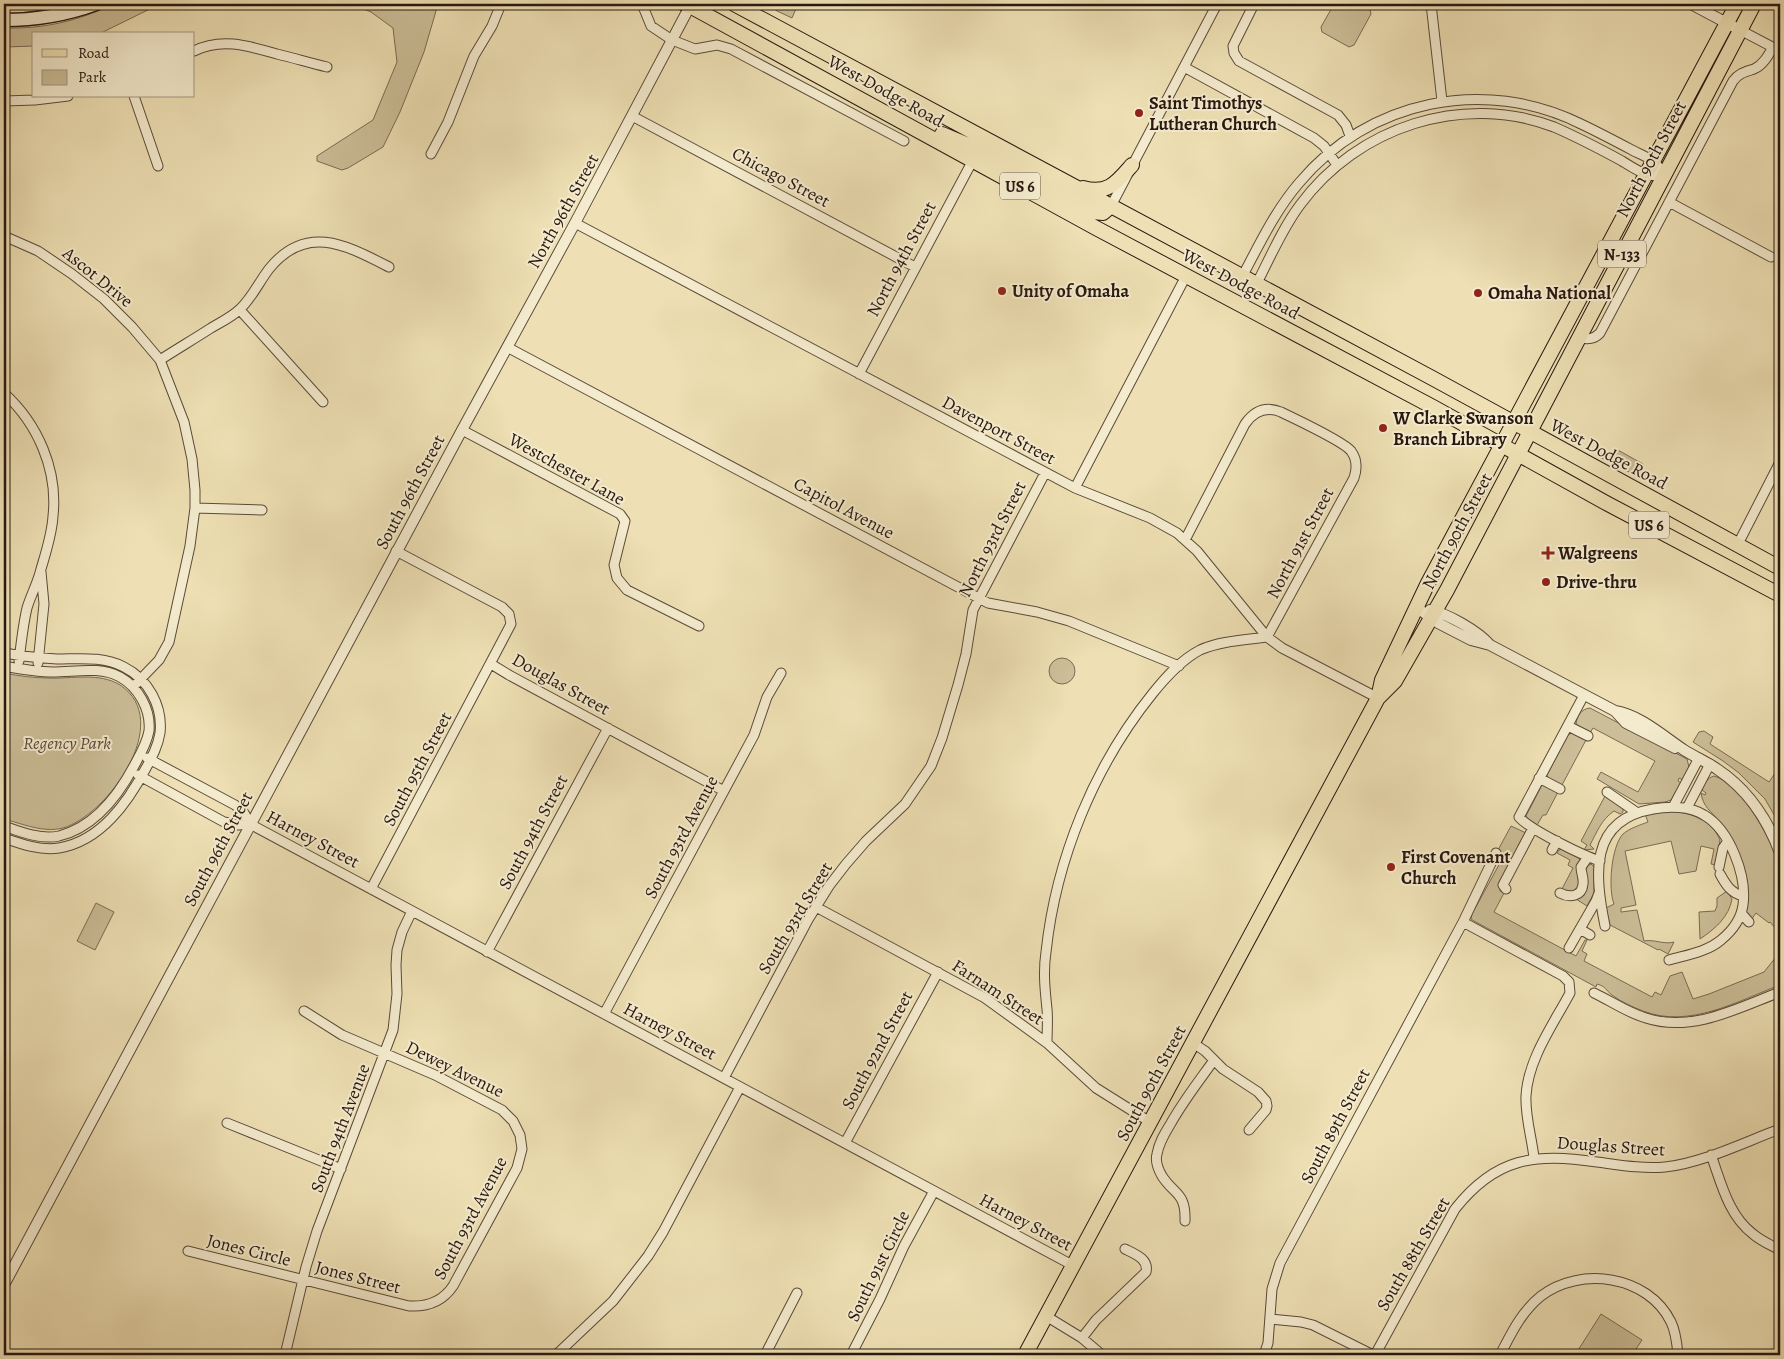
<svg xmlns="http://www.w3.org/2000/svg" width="1784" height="1359" font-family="Alegreya,serif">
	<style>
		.green { fill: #ccbe98; stroke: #7a6b54 }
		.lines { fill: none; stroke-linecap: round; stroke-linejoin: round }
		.minor-casing { stroke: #5a4a39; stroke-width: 11 }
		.tertiary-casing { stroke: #5a4a39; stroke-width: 12 }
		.secondary-casing { stroke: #281810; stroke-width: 15 }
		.primary-casing { stroke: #281810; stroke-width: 16 }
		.trunk-casing { stroke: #281810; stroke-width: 16 }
		.motorway-casing { stroke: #281810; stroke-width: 18 }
		.minor { stroke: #f4ebce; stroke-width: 9 }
		.tertiary { stroke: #f4ebce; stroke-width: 10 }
		.secondary { stroke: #f4ebce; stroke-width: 12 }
		.primary { stroke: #eee0b4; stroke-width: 14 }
		.trunk { stroke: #eee0b4; stroke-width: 14 }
		.motorway { stroke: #eee0b4; stroke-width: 15 }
		.poi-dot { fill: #8f2418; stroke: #f4ebce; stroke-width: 2 }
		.labels { text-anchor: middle; stroke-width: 4; stroke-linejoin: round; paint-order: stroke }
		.shield { fill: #f4ebce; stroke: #655749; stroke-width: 1 }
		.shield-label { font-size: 16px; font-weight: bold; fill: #281810 }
		.street-label { font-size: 18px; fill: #281810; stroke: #f4ebce }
		.poi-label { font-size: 18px; font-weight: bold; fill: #281810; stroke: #f4ebce; text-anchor: start }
		.park-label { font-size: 18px; font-style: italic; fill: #594a39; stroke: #f4ebce }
	</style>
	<rect width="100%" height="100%" fill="#eee0b4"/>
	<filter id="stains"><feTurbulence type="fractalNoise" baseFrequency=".004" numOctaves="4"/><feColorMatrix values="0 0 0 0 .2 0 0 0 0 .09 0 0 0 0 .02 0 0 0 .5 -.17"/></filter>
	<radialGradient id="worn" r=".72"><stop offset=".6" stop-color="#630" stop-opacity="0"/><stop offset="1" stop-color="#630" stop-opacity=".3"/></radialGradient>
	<path class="green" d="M114 4H160L99 34H34V46L4 47V28C45 29 77 21 114 4Z
		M351 4H438L424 52 400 112 383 147 348 168 342 170 317 161V156L373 120 397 62 393 28 371 12Z
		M767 4H798L792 18 777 11Z
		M1334 4H1361L1370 9 1371 14 1354 45 1349 47 1322 32 1321 27Z
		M1616 449 1643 464V470L1639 477 1596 455 1608 452 1613 455Z
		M1049 671a13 13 0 1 1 26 0a13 13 0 1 1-26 0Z
		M4 673C19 676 34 678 49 678 72 679 99 672 120 685 175 721 108 815 63 828 43 833 23 824 4 819Z
		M1590 708 1687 759 1689 767 1683 780 1679 778 1678 781 1681 783 1671 800 1665 802 1639 804 1597 779 1601 772 1638 792 1655 761 1593 728 1590 733 1576 724C1577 716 1581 709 1590 708Z
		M1704 731 1713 737 1710 744 1769 782 1780 766V825L1765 799 1739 773 1723 761 1693 742 1699 732Z
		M1573 733 1586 740 1562 785 1548 778 1547 775 1567 737 1569 734Z
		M1714 776C1741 783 1773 842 1780 868 1783 879 1781 919 1776 929L1770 922 1769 923 1756 913 1751 920 1745 914C1754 881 1740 847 1719 821 1711 811 1703 807 1701 793L1705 795 1706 793 1702 790C1704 783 1707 778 1714 776Z
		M1542 785 1558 792 1546 815H1543L1537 825 1528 820 1526 816Z
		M1605 796 1623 808V812L1620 814 1614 811C1601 820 1597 832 1590 845L1594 849 1584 850 1587 845 1581 841Z
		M1670 811C1691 813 1711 819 1720 840L1716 865 1711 864 1714 849 1701 846 1696 871 1679 874 1671 841 1625 851 1636 905 1621 908V912L1637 910 1644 941C1655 939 1664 945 1674 942L1668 954 1659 949 1658 950 1610 925 1606 908 1614 904C1608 889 1611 847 1623 834 1630 828 1640 825 1648 822L1645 814Z
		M1511 826 1526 833 1499 884 1500 891 1504 893 1494 912 1576 956 1585 940H1587L1582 951 1587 954 1584 961 1652 997 1655 992 1661 995 1670 976 1682 972 1693 999 1709 994 1764 972 1780 952V985C1738 1001 1689 1029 1643 1011 1633 1007 1621 1002 1612 995 1605 990 1607 987 1597 984L1596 987 1474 921 1471 919 1472 914 1501 861V856L1498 850Z
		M1562 849 1580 859 1577 871 1579 885 1574 892H1567L1562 889 1573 868 1568 865 1570 860 1557 853 1559 850Z
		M1591 864 1594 867V893L1587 906 1576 899C1596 890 1582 879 1587 866Z
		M1727 891 1732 899C1729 917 1715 929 1700 939L1699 912 1715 911 1717 906V898Z
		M96 903 114 912 95 950 77 941Z
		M1601 1314 1642 1340 1632 1355H1575Z"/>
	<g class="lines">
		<defs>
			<path id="minor" d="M642 4 651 26 672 40 695 49 717 45 731 49 904 141
				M1254 4 1233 46 1234 53 1239 61 1338 115 1346 125 1350 136
				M1431 4 1442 101
				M1740 30 1780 51
				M194 51C222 37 249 46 277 54 294 58 310 63 327 67
				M1184 67 1314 138 1324 146 1337 165
				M134 96 158 166
				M4 101 35 100 68 96
				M632 116 915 267
				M431 154 448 122 474 56 492 26 501 4
				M1669 202 1771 257
				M1111 206 1216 6 1212 4
				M575 223 1075 488 1150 518 1177 533 1197 551 1210 567 1267 637 1282 648 1378 698
				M4 236 38 251 72 274 104 299 132 327 160 360 184 422 192 459 195 490V508L190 546 169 642 159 660 133 687
				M1242 277C1259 245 1275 211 1299 183 1368 100 1485 76 1581 124 1598 132 1615 141 1632 150 1639 154 1649 157 1655 163 1659 166 1661 171 1664 175
				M1256 285C1270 258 1282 229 1300 205 1357 127 1463 92 1554 127 1577 137 1600 149 1622 161 1630 166 1640 173 1649 175 1654 176 1659 175 1664 175
				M240 310 323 402
				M1578 338C1588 339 1593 340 1600 333L1733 81C1739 73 1745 72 1754 69 1763 65 1768 56 1773 47
				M507 347 988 603 1037 612 1069 621 1179 666
				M160 360C177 349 194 339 211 328 221 322 232 317 240 309 252 298 259 282 269 269 306 223 346 245 389 267
				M859 374 973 160
				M4 393C38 424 58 470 53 516 52 534 46 552 41 569 38 582 31 595 27 608 23 625 21 644 19 661
				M462 430 620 514 625 521 614 565 617 578 627 590 699 626
				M1075 488 1186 276
				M195 508 262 510
				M1738 544 1780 462
				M4 653C21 656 39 658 57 659 79 659 103 656 124 667 148 679 163 706 160 733 158 746 152 757 146 768 128 802 101 841 59 848 41 851 21 844 4 838
				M38 663 44 604 41 572
				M491 664 509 675 724 791
				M4 666C20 669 36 672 53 672 75 672 100 666 120 677 138 687 151 709 149 731 147 743 140 755 134 766 118 796 95 827 59 836 41 840 21 832 4 826
				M1584 695 1519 817C1530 830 1584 856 1600 861
				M1568 726 1588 736
				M147 758 235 805 244 813 250 824
				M138 775 224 822 238 825 250 824
				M1539 778 1560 789
				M1607 792 1636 812
				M1673 807 1699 758
				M1687 808 1710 764
				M250 824 1074 1266
				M1552 850 1557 841
				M1719 867 1723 848 1728 841
				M1720 874C1726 885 1731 893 1743 896
				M371 889 511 624 509 614 502 607 396 551
				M1506 889 1503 885 1533 828
				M1560 893C1569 898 1582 897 1583 884 1584 878 1581 873 1581 867L1588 857
				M816 907 985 998 1047 1043 1096 1088 1150 1122
				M1741 913 1749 922
				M1463 922 1563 976 1569 982 1570 993C1553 1025 1528 1059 1526 1096 1525 1117 1532 1138 1534 1158
				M1605 926C1595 876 1588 820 1653 809 1669 806 1690 806 1704 815 1730 830 1747 876 1743 905 1741 919 1732 931 1721 940 1707 952 1686 955 1669 960
				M1580 929 1590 935
				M1569 948 1596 901 1599 893
				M487 952 608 728
				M1594 993C1611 1001 1628 1013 1646 1018 1692 1033 1738 1008 1780 992
				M604 1014 754 735 767 697 781 673
				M1047 1043C1047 1032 1048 1020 1047 1009 1045 990 1043 972 1046 952 1056 859 1094 766 1153 693 1166 677 1181 660 1200 650 1220 641 1245 640 1267 637L1354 478C1357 469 1357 459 1351 451 1343 441 1295 419 1281 412 1266 406 1254 411 1245 424L1185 540
				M1193 1043 1205 1051 1223 1069 1258 1092 1266 1101 1267 1106 1266 1110 1249 1130
				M724 1078 809 918 829 886 846 864 866 841 905 804 931 766 942 738 958 685 966 654 973 610 1045 473
				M227 1123 341 1169
				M845 1143 938 972
				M1711 1155C1721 1182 1728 1215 1753 1234 1761 1241 1771 1245 1780 1250
				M1185 1221C1186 1192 1174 1195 1162 1176 1158 1169 1155 1161 1157 1154 1159 1142 1165 1133 1171 1123 1184 1100 1199 1081 1214 1060
				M188 1251 409 1306C427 1307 443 1301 453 1286L517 1168 522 1149 520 1135 513 1121 502 1110 435 1075 342 1035 304 1011
				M1046 1316 1082 1338 1102 1355
				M1270 1319 1301 1322 1313 1325 1373 1355
				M1082 1338 1096 1320 1146 1272C1149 1259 1135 1254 1125 1249
				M285 1355 306 1267 317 1231 393 1030 397 994 396 965 397 950 402 932 412 911
				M556 1355 613 1301 648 1256 663 1232 740 1087
				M765 1355 797 1293
				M851 1355 880 1299 904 1246 934 1191
				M1264 1355 1268 1343 1272 1289 1280 1263 1463 922 1496 853
				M1375 1355 1455 1209C1496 1157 1535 1153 1597 1162 1620 1165 1642 1169 1665 1167 1700 1164 1747 1141 1780 1129
				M1500 1355C1511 1334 1521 1312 1541 1296 1580 1266 1648 1275 1671 1322 1676 1332 1677 1344 1678 1355"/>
			<path id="tertiary" d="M1691 4 1740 30
				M1216 6 1218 4
				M1416 607 1438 623 1471 640 1490 645 1615 711C1640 715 1663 736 1684 750 1695 757 1707 762 1717 769 1747 789 1768 820 1780 853
				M1430 610C1448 614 1478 631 1490 645
				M1615 711 1626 723 1675 748
				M4 1285 462 430 575 223 690 6"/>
			<path id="secondary" d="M4 20C35 20 66 15 96 4"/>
			<path id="primary" d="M1378 698 1382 680 1428 583 1737 4
				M1025 1355 1378 698 1395 681 1447 590 1754 4"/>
			<path id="trunk" d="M734 4 1434 379 1780 568
				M690 6 1096 228 1433 407 1608 504 1780 595
				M942 134 975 148 1093 212 1103 213 1111 206
				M1083 188C1108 195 1117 182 1132 165"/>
			<path id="motorway" d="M686 4 690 6"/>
		</defs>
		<use href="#minor" class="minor-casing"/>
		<use href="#tertiary" class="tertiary-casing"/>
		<use href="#secondary" class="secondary-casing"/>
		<use href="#primary" class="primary-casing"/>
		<use href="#trunk" class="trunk-casing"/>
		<use href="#motorway" class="motorway-casing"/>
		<use href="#minor" class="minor"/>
		<use href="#tertiary" class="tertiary"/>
		<use href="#secondary" class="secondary"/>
		<use href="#primary" class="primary"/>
		<use href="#trunk" class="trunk"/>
		<use href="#motorway" class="motorway"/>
	</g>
	<g class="poi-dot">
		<circle cx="1139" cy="113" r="5"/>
		<circle cx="1002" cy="291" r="5"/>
		<circle cx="1478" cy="293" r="5"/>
		<circle cx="1383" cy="428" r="5"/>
		<path d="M1545.5 545.5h5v5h5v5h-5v5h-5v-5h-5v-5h5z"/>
		<circle cx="1546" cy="582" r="5"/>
		<circle cx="1391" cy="867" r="5"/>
	</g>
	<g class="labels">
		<g class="shield">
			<rect x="1000" y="172.5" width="40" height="27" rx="4"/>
			<rect x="1598" y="240.5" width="48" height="27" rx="4"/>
			<rect x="1629" y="511.5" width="40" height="27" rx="4"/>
		</g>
		<g class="shield-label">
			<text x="1020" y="192">US 6</text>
			<text x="1622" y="260">N-133</text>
			<text x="1649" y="531">US 6</text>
		</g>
		<g class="street-label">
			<text transform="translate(886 91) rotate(29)" y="6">West Dodge Road</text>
			<text transform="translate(1651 159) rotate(-62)" y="6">North 90th Street</text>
			<text transform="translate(781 177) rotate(28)" y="6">Chicago Street</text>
			<text transform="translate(563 211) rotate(-61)" y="6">North 96th Street</text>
			<text transform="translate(901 259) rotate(-62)" y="6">North 94th Street</text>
			<text transform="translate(98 277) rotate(39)" y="6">Ascot Drive</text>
			<text transform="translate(1241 284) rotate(28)" y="6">West Dodge Road</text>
			<text transform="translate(999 430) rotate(28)" y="6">Davenport Street</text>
			<text transform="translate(1609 454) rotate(28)" y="6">West Dodge Road</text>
			<text transform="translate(567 469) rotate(29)" y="6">Westchester Lane</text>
			<text transform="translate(410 492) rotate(-62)" y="6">South 96th Street</text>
			<text transform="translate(844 508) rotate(28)" y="6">Capitol Avenue</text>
			<text transform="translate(1457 531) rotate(-62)" y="6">North 90th Street</text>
			<text transform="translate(992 539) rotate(-63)" y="6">North 93rd Street</text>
			<text transform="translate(1300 543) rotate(-62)" y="6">North 91st Street</text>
			<text transform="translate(561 684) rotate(29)" y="6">Douglas Street</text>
			<text transform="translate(417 769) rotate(-62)" y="6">South 95th Street</text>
			<text transform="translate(533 832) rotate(-62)" y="6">South 94th Street</text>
			<text transform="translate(681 837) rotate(-62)" y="6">South 93rd Avenue</text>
			<text transform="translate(313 839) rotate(28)" y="6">Harney Street</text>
			<text transform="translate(218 849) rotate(-62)" y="6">South 96th Street</text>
			<text transform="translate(795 918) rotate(-59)" y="6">South 93rd Street</text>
			<text transform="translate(998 992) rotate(33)" y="6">Farnam Street</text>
			<text transform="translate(670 1031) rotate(28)" y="6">Harney Street</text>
			<text transform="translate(877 1050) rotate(-62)" y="6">South 92nd Street</text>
			<text transform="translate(455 1069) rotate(26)" y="6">Dewey Avenue</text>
			<text transform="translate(1151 1083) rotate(-62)" y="6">South 90th Street</text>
			<text transform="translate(1335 1126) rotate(-62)" y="6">South 89th Street</text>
			<text transform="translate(340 1128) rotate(-69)" y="6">South 94th Avenue</text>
			<text transform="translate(1611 1146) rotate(4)" y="6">Douglas Street</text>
			<text transform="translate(470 1218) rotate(-62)" y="6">South 93rd Avenue</text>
			<text transform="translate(1026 1222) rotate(28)" y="6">Harney Street</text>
			<text transform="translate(249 1250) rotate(14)" y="6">Jones Circle</text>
			<text transform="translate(1413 1254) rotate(-60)" y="6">South 88th Street</text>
			<text transform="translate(878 1266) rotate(-64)" y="6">South 91st Circle</text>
			<text transform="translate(358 1277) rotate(14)" y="6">Jones Street</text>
		</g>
		<g class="poi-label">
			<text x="1149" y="109">Saint Timothys<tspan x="1149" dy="21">Lutheran Church</tspan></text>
			<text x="1012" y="297">Unity of Omaha</text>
			<text x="1488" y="299">Omaha National</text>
			<text x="1393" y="424">W Clarke Swanson<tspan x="1393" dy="21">Branch Library</tspan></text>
			<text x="1558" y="559">Walgreens</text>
			<text x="1556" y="588">Drive-thru</text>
			<text x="1401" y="863">First Covenant<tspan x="1401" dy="21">Church</tspan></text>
		</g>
		<g class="park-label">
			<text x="67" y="749">Regency Park</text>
		</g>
	</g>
	<rect width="1784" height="1359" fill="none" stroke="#eee0b4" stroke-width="20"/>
	<rect x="5" y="5" width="1774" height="1349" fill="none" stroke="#281810" stroke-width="2.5"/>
	<rect x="10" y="10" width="1764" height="1339" fill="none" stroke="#281810"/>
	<rect x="32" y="32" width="162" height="65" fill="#f4ebce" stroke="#a29782"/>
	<rect x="42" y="49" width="25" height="8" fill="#eee0b4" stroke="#a29782"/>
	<text x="78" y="58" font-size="15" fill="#281810">Road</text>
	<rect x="42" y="70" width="25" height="15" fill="#ccbe98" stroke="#a29782"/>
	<text x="78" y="82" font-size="15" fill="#281810">Park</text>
	<rect width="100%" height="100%" filter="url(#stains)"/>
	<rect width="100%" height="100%" fill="url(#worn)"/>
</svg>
